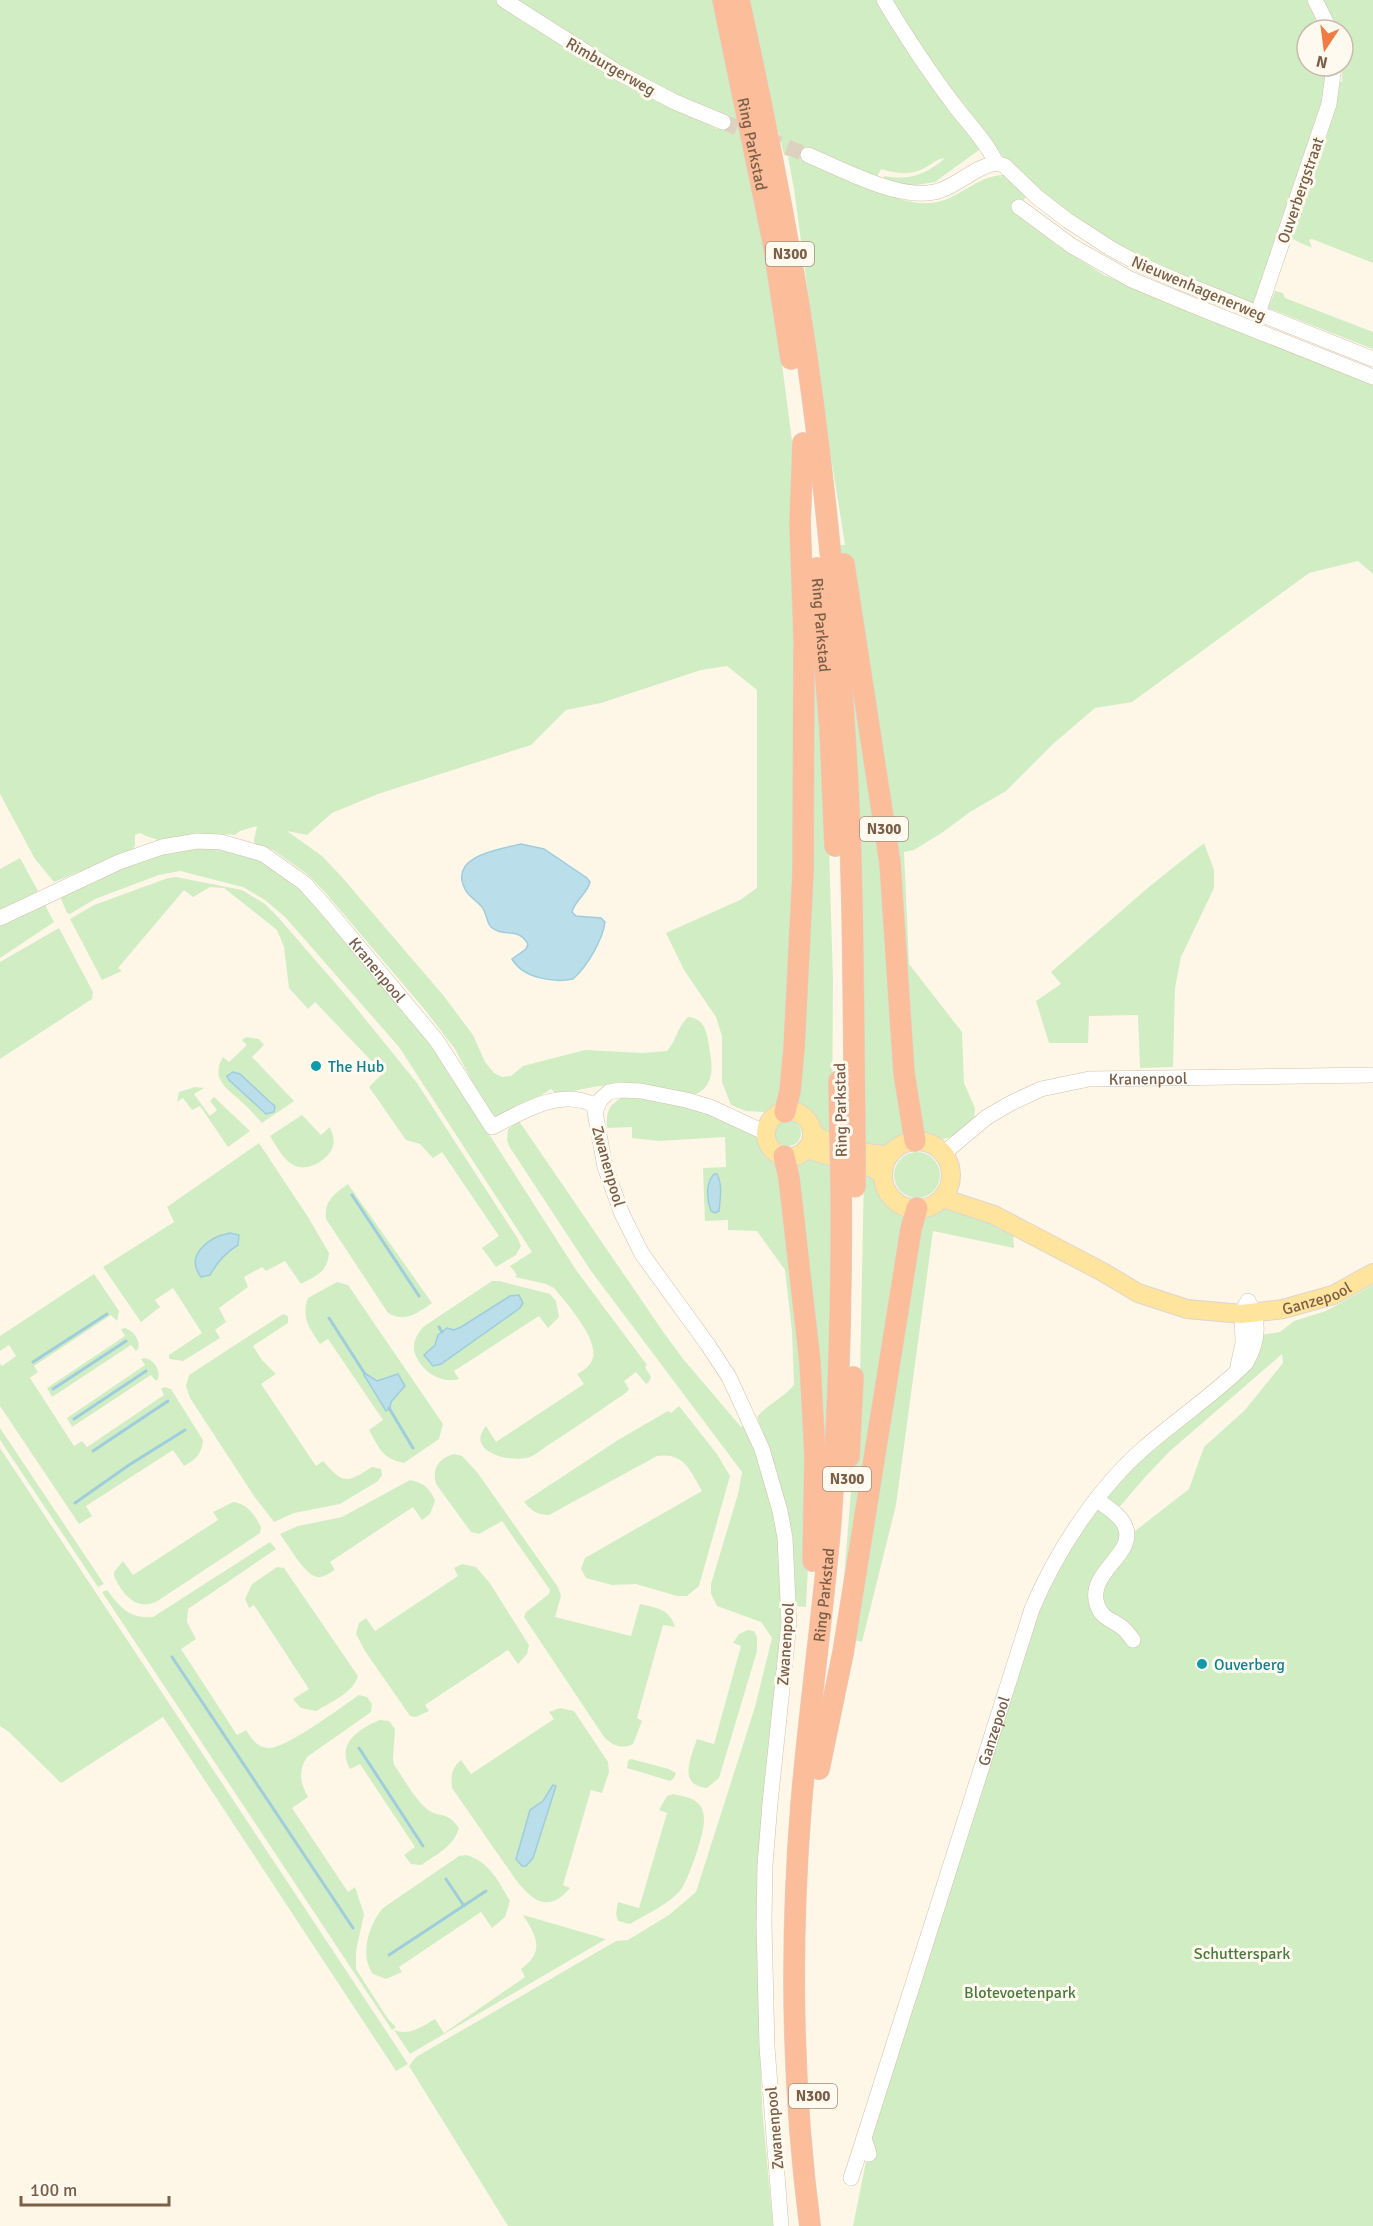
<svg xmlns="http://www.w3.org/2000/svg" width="1373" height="2226" font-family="Signika,sans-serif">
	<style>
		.green { fill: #d1edc4; fill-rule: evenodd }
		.water { fill: #badeea; stroke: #9fcddc; stroke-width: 1.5 }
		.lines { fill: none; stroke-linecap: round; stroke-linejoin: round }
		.stream { stroke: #9fcddc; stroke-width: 3 }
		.minor-tunnel { stroke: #ddd1c0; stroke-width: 15; stroke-dasharray: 15 8; stroke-linecap: butt }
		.minor-casing { stroke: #d2c0ac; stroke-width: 16 }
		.major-casing { stroke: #ddd5d0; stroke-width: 20 }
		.highway-casing { stroke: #ddd5d0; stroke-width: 22 }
		.minor { stroke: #fff; stroke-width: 15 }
		.major { stroke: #ffe49e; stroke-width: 18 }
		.highway { stroke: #fcbd9a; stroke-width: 21 }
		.highway-bridge-casing { stroke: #ddd5d0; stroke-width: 22; stroke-linecap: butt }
		.highway-bridge { stroke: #fcbd9a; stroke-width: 21 }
		.culture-dot { fill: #0f9aa8; stroke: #fffaf0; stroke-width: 2 }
		.labels { text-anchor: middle; stroke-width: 6; stroke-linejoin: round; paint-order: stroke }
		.shield { fill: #fffaf0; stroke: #a38e7b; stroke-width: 1.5 }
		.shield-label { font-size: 15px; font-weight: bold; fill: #7b5f49 }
		.street-label { font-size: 16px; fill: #7b5f49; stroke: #fffaf0 }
		.culture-label { font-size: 16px; fill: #0d838f; stroke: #fffaf0; text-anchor: start }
		.park-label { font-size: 16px; fill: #4a7b3d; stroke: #fffaf0 }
	</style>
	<rect width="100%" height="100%" fill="#fef7e8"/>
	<path class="green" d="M0 0H495L610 74 676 111 678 109 717 129 723 128 623 70 514 0H717L772 286 773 315 781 356 792 441 794 474 803 525 828 811 833 982 832 1124 864 1131 835 545H845L826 426 794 189 788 157 793 158 784 155 746 0H1313L1323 30H1307V66H1334L1333 79 1342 82 1343 30H1336L1323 0H1373V263L1312 239 1309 240 1312 248 1279 233 1256 307C1215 289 1172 274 1133 254 1078 226 1025 185 986 137L979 150 935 182 911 186 883 179 885 176C909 181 927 174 945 158 937 159 935 162 928 166 913 176 897 174 881 169L877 177 814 165C825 173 829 168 840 172 870 184 906 211 941 201 962 195 982 174 1005 175L1028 194 1014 213 1058 246 1104 275 1373 383V574L1358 561 1309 573 1132 702 1095 708 1053 744 1006 791 970 812 943 832 914 850 904 852 909 964 962 1032 964 1083 975 1108 974 1122C957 1134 940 1149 920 1132L879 1152 823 1133 809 1115 793 1105 777 1107 765 1112 746 1111 731 1105 722 1082V1036L716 1017 684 970 666 933 740 900 757 888V690L727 666 701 670 601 703 566 710 531 745 378 794 332 813 307 835 287 831 322 856 341 876 443 995 473 1035 485 1062 494 1073 502 1077 511 1076 523 1066 585 1050 642 1053 667 1051C677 1040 677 1027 688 1017 707 1018 708 1038 710 1053 713 1070 713 1086 696 1094L618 1085 599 1086 557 1094 551 1089 529 1103 497 1117 493 1115 485 1106 455 1049 425 1010 324 891 307 874 273 850 255 845 254 840 257 826 240 831 235 835C224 833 217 837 206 838 181 842 163 845 140 833L135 835V845L132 851 54 882 35 859 0 794Z
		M1275 291 1283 293 1285 298 1373 332V349L1268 308Z
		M1204 843 1214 870V888L1181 957 1175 988 1173 1067 1140 1068 1138 1015 1089 1016 1088 1043H1049L1036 1001 1061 984 1051 972 1150 886Z
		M208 847 256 857 306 893 432 1045 576 1270 647 1365 645 1367 651 1377 649 1382 646 1384 636 1372 624 1381 629 1389 627 1392C601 1410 576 1427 550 1444 543 1448 534 1457 526 1458 508 1462 465 1451 486 1426L496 1442 584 1384 577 1374C584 1370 591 1366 593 1357 598 1339 566 1302 554 1288L546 1284 515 1277 517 1275 510 1266 532 1252 399 1047 285 917 265 900 243 887 180 871 159 875 95 899 70 914 67 913 59 894 149 857Z
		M20 858 38 891 0 912V869Z
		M176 877 242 890 265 904 278 917 349 999 417 1083 518 1239 521 1246 516 1255 496 1267 482 1248 499 1236 442 1152 433 1158 420 1144 406 1140 369 1087 383 1073 315 1002 308 1009 289 988 284 947 277 930 224 888 210 887 193 897 184 890 118 968 122 971 102 980 70 919 94 905 168 878Z
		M44 903 54 922 0 958V925Z
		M59 928 93 992 92 999 0 1059V962Z
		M246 1037 259 1039 264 1045 252 1057 294 1101 262 1123C256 1117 251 1110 245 1105 230 1090 209 1081 223 1057L229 1062 247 1045 242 1040Z
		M195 1087 204 1088 194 1094 210 1116 217 1110 210 1101 214 1097 250 1131 228 1147 200 1106 192 1110 183 1098 177 1102 179 1092Z
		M623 1097H638L700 1110 758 1135 766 1149 780 1161 808 1391V1567L806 1607 794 1606 773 1465 757 1417C768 1404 783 1398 794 1385L792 1331 785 1270 757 1231 728 1230V1220L705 1221 703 1168 726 1167 725 1137 659 1141 632 1138V1127L607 1128C606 1112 608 1105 623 1097ZM717 1174C724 1185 720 1198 719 1211H711C707 1200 706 1186 712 1175Z
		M302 1115 321 1135 330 1127C332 1133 335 1139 333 1146 330 1158 311 1170 299 1167 285 1164 277 1147 270 1136Z
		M775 1133a13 13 0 1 1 26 0a13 13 0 1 1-26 0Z
		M519 1121 664 1333 684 1360 741 1427 746 1424C758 1453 769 1485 775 1516 782 1557 781 1599 781 1640L760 2034 762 2107 773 2226H508L409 2066 416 2057 616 1941 628 1940 669 1915 696 1892 755 1707 772 1638 761 1622 717 1606 711 1594V1584L738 1494 742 1472 591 1271 509 1146 507 1140 508 1129Z
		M259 1143 308 1217 329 1253C327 1273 317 1275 301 1284L285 1261 266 1271 262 1267 244 1277 248 1287 219 1308 226 1322 215 1330 220 1338 183 1361 169 1359V1355L202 1333 173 1288 155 1300 160 1307 141 1322 103 1267 174 1222 167 1207Z
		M894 1175a23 23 0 1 1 46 0a23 23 0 1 1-46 0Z
		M807 1155 832 1158 834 1341 826 1470 792 1161Z
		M864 1170 877 1180 883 1194 896 1208 909 1213 840 1628 860 1379Z
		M348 1184 432 1303C417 1313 406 1323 388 1313L326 1219C324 1201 334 1194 348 1184Z
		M952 1205 1013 1232 1014 1248 933 1231 896 1505 862 1642 850 1639 914 1239 927 1211Z
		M94 1274 119 1311 117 1321 111 1315 34 1366 38 1372 30 1378 74 1446 82 1441 87 1447 164 1395 161 1389 164 1387 171 1389 203 1440C202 1454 196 1459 184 1466L173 1450 86 1506 92 1516 79 1524 0 1406V1364L2 1366 16 1356 9 1345 0 1351V1336Z
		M492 1281H499L550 1294 556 1301 559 1317 548 1328 539 1316 454 1371 459 1379C440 1385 418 1369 414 1350 413 1341 418 1333 423 1327Z
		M337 1282 348 1285 443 1424 439 1439 404 1463C381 1458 380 1449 369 1430L383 1420 328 1339 320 1344C309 1328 301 1317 308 1298Z
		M1373 1285V2226H853L873 2127 1033 1623 1051 1581 1092 1515 1133 1467 1193 1415 1260 1335 1280 1332 1294 1321 1326 1311ZM1282 1354 1283 1363 1245 1410 1204 1447 1189 1489 1135 1531 1117 1510 1146 1476 1170 1451Z
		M283 1314 288 1316V1323L253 1346 262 1360 276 1374 261 1384 316 1466 323 1461C344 1485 347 1483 372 1467L381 1469 382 1475 378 1481 340 1504 294 1513 274 1522 254 1496 190 1398 186 1386 189 1375Z
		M125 1328C133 1330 141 1341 138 1349L136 1351 131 1345 52 1397 47 1388 125 1336 121 1329Z
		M145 1358C153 1359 161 1370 158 1379L156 1381 151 1375 72 1427 67 1418 145 1365 141 1359Z
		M679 1406 717 1454 730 1476 699 1586 687 1596H677L636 1584 612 1585 586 1578 581 1569 585 1558 702 1491C690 1470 684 1452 657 1456L549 1515C537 1515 532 1511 524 1502L618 1440 668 1411 671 1413Z
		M0 1428 104 1584 98 1587 0 1440Z
		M0 1448 408 2064 396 2071 163 1717 61 1783 9 1732 0 1726Z
		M454 1454 462 1456 477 1472 558 1587 561 1596 555 1617 631 1636 640 1604C657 1608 670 1609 675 1627L663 1625 637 1718 642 1721 633 1744C622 1750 612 1745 604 1737L524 1617 526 1612 549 1594 550 1590 502 1521 479 1534 471 1532 436 1484C432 1469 438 1458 454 1454Z
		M410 1480C424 1483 430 1488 435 1501L430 1514 422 1520 413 1507 330 1562 335 1570C330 1573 323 1578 317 1577 305 1575 288 1545 280 1534L298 1526 342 1517Z
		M233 1502C248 1504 254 1514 261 1527L260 1533 156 1602C135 1611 122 1593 114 1576V1572L123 1561 133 1575 218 1520 213 1512Z
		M270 1542 276 1549 188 1609 187 1622 196 1639 181 1649 237 1735 246 1730C252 1739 256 1746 267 1748 283 1751 343 1706 359 1695L367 1697 372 1704 371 1712 307 1757C298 1771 300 1783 308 1797L292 1808 348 1892 355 1887 364 1914 356 1951V1969L388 2019 396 2027 392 2030 102 1592 107 1590C120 1607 129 1619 153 1617Z
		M462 1564 476 1567 489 1582 529 1645 527 1654 518 1664 508 1650 425 1705 429 1711 416 1717 410 1716 365 1651 356 1634 359 1623 366 1618 375 1631 458 1576 454 1568Z
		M277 1567 284 1568 358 1676C353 1693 331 1702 316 1711L301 1708 293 1699 309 1689 254 1605 249 1608 245 1599 252 1584Z
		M748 1630 754 1631 757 1637V1651L719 1778 707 1788C677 1785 691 1758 697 1739L714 1744 741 1646 733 1643 739 1634Z
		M560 1708 574 1711 608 1762 609 1772 602 1793 591 1790 563 1885 570 1888C549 1913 533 1902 516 1880L452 1788C451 1775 451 1769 461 1760L471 1774 554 1719 549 1712Z
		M380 1720 389 1721 395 1729 393 1759 394 1765C404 1778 414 1799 427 1809 440 1819 447 1810 459 1828 454 1846 436 1855 421 1865L411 1864 404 1855 415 1847 360 1764 350 1769C336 1744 358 1729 380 1720Z
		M631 1759 669 1769 676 1773 674 1778 670 1781 627 1768 628 1761Z
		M673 1794C682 1796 692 1797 699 1804 703 1808 704 1815 704 1821 704 1834 688 1882 680 1891 667 1905 647 1914 630 1924L618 1921 616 1914 618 1902 639 1908 667 1813 659 1810 667 1796Z
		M466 1855C489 1861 499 1882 510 1901L505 1917 492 1928 481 1912 399 1967 402 1972 386 1979 373 1974C359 1955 369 1924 383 1908L459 1856Z
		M523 1915 606 1939 410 2054 394 2030C410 2036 421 2027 435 2019L444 2033 525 1977 521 1969C545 1952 537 1937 523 1915Z"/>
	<path class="water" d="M521 844 544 849 587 878 590 882C587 894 575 900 572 912L576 916 601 918 605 922C603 939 587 967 573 979 553 983 523 978 512 959L526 949 528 944C518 926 503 938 491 927 486 922 487 912 481 906 476 900 468 896 465 889 448 856 500 849 521 844Z
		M233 1072 240 1074 270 1102 275 1106 274 1112 266 1114 229 1080 227 1076Z
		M717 1174C723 1185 720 1199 719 1211L715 1213 711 1211C707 1200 705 1184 714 1174Z
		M230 1233 239 1235 238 1245C225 1253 217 1262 210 1275L201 1277C184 1255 209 1237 230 1233Z
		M519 1295 523 1303 520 1308 441 1364 433 1366 424 1355 435 1345 438 1335 447 1328 454 1330 461 1327 510 1296Z
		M366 1374 377 1381 398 1374 405 1386 391 1402 390 1408 386 1411 364 1375Z
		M553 1785 556 1786 533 1858 526 1866H522L516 1859 530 1810 543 1801Z"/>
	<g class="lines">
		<path class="stream" d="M352 1195 419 1296
			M329 1318 365 1374
			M439 1327 442 1332
			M33 1362 107 1314
			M53 1389 126 1341
			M389 1408 413 1448
			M74 1419 146 1371
			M93 1451 168 1401
			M75 1503 129 1465 185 1430
			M172 1657 353 1928
			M359 1748 423 1846
			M446 1879 464 1906
			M389 1955 486 1891"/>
		<path class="minor-tunnel" d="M723 122 808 155"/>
		<defs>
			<g id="minor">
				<path d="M504 0 619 73 675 102 723 122"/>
				<path d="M884 0C905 35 927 69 952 102 965 120 988 143 996 163L1005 166 1037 197 1067 220 1110 248 1141 265 1180 282 1373 359"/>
				<path d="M1315 0 1330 30"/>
				<path d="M808 155C844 170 905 204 941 190 961 183 975 167 996 163"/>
				<path d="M1019 207 1072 246 1130 279 1197 307 1373 377"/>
				<path d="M1258 313 1329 104 1334 66"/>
				<path id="s1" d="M0 918 119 862 162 847 197 841 221 842 263 854 304 883 323 904 437 1041 492 1127C524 1111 561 1087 596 1106"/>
				<path d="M766 1133 710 1107 686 1100 641 1091 620 1090 609 1092 600 1100 595 1112 605 1167 622 1214 642 1254 708 1345 729 1377 762 1449 780 1511 785 1538 789 1623 770 1803 765 1865 764 1924 767 2047 781 2226"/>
				<path id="s2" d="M944 1153 987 1117 1011 1103 1041 1089 1089 1079 1373 1075"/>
				<path d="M1238 1366 1243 1343 1242 1314 1246 1304"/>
				<path d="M1096 1499C1106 1507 1122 1515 1126 1529 1134 1555 1087 1573 1097 1604 1101 1619 1114 1620 1124 1629 1127 1632 1130 1636 1133 1640"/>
				<path id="s3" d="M869 2154 864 2138 1032 1609C1056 1552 1097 1489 1144 1448 1177 1419 1215 1394 1246 1363 1258 1342 1261 1322 1248 1301"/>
				<path d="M851 2178 864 2138"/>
			</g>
			<g id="major">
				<circle cx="789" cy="1134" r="23"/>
				<path d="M812 1132C825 1144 873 1157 890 1154"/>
				<circle cx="917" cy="1175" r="34"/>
				<path d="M806 1149 873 1168 883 1175"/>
				<path id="s4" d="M942 1198 994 1215 1101 1271 1138 1293 1187 1309 1242 1314 1283 1309 1333 1295 1373 1273"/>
			</g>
			<g id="highway">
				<path id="s5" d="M723 0 773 242 791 359"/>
				<path d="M739 0C761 99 781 199 798 299 822 449 837 601 846 752 854 880 853 1009 855 1137"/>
				<path d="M844 564 890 863 904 1073 915 1141"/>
				<path id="s6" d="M817 568 830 730 835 846"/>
				<path d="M839 1081 840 1133"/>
				<path d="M785 1112 790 1091 794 1049 803 872 804 637 800 524 803 443"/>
				<path d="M784 1156 789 1178 810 1362 815 1457 813 1561"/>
				<path d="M849 1457 853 1377"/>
				<path d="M819 1769 843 1653 911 1229 917 1208"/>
				<path id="s7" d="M810 2226C792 2088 790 1945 801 1806 809 1710 823 1615 831 1519 839 1406 842 1296 841 1183"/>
			</g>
		</defs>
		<use href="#minor" class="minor-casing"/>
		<use href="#major" class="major-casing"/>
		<use href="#highway" class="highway-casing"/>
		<use href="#minor" class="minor"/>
		<use href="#major" class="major"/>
		<use href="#highway" class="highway"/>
		<defs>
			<path id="highway-bridge" d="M840 1133 841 1183
				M855 1137V1187"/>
		</defs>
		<use href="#highway-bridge" class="highway-bridge-casing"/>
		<use href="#highway-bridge" class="highway-bridge"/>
	</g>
	<g class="culture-dot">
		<circle cx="316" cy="1066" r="6"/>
		<circle cx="1202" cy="1664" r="6"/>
	</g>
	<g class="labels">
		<g class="shield">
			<rect x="766" y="242" width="48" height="24" rx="4.5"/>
			<rect x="860" y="817" width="48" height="24" rx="4.5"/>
			<rect x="823" y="1467" width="48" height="24" rx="4.5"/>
			<rect x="789" y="2084" width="48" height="24" rx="4.5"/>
		</g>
		<g class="shield-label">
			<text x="790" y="259">N300</text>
			<text x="884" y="834">N300</text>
			<text x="847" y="1484">N300</text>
			<text x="813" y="2101">N300</text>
		</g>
		<g class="street-label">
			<text transform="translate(611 66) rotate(30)" y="6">Rimburgerweg</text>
			<text dy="6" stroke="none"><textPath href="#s5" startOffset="147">Ring Parkstad</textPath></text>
			<text transform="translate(1300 190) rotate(-71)" y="6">Ouverbergstraat</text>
			<text transform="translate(1199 288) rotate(23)" y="6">Nieuwenhagenerweg</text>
			<text dy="6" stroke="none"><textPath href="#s6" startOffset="57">Ring Parkstad</textPath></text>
			<text dy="6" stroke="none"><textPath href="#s1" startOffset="444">Kranenpool</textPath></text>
			<text dy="6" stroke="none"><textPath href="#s2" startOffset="225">Kranenpool</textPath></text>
			<text transform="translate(840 1110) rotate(-91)" y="6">Ring Parkstad</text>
			<text transform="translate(609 1166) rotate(74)" y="6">Zwanenpool</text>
			<text dy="6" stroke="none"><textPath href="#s4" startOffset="402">Ganzepool</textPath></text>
			<text dy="6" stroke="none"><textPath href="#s7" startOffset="633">Ring Parkstad</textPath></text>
			<text transform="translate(785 1644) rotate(-86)" y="6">Zwanenpool</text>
			<text dy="6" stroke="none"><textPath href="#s3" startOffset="444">Ganzepool</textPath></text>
			<text transform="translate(774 2128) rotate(-95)" y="6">Zwanenpool</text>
		</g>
		<g class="culture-label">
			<text x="328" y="1072">The Hub</text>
			<text x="1214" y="1670">Ouverberg</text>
		</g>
		<g class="park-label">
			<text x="1242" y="1959">Schutterspark</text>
			<text x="1020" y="1998">Blotevoetenpark</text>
		</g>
	</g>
	<g transform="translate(1325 48) rotate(193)"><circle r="28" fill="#fffaf0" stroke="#cabcad" stroke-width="1.5"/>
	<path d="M0-4.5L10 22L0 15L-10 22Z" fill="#f07b44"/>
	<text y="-9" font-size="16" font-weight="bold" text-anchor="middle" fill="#7b5f49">N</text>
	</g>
	<path d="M21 2196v9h148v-9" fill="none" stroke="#7b5f49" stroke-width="3"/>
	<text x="30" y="2196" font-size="18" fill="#7b5f49" stroke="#fffaf0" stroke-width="4.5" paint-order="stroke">100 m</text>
</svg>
